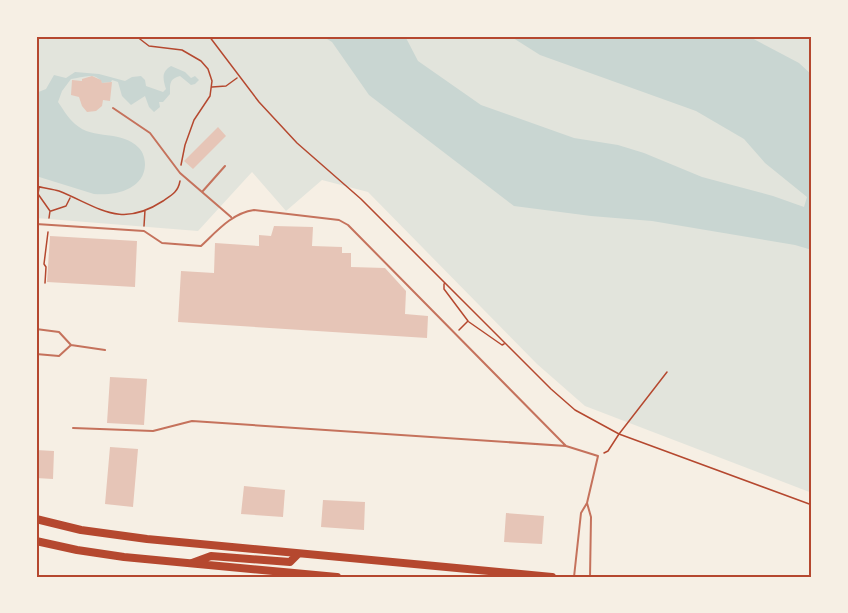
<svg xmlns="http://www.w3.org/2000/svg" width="848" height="613" font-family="'Fira Sans Condensed',sans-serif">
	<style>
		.green { fill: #e2e4dc }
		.water { fill: #c9d6d2 }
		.building { fill: #e6c5b7 }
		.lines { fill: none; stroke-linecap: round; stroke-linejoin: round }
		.path { stroke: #b5482f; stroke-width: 1.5 }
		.service { stroke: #c5725c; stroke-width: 2 }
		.primary { stroke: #b5482f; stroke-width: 8 }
		.neatline { fill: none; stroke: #b5482f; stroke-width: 2 }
	</style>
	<rect width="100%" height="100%" fill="#f6efe4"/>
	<path class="green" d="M36 36H812V493L585 406 537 364 368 192 322 180 286 211 252 172 198 231 36 218Z"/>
	<path class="water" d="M322 36H405L418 61 481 105 574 138 618 145 644 153 702 177 773 196 804 207 807 197 765 163 744 139 696 111 540 55 510 36H748L799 63 812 75V250L795 245 652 221 591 216 514 206 369 95 332 42Z
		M171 66 185 72 191 78 195 76 199 80 195 84 191 85 180 76C169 79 170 84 170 94L163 102H159L160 107 154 112 149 107 145 96 131 105 122 96 118 82 112 80 111 82 102 83C96 71 82 78 71 79L62 91 58 102C63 109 68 118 75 124 94 141 121 129 139 148 143 152 145 159 145 165 144 190 114 196 94 194L36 176V93L46 89 54 75 66 78 75 72 99 74 125 81 132 77 141 76 145 80 146 86 163 92 166 89C163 79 161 72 171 66Z"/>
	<path class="building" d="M92 76 101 80 102 83 112 82 110 101 103 100 102 106 96 111 87 112 82 106 79 97 71 95 72 80 82 81V79Z
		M218 127 226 136 193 169 184 161Z
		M274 226 313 227 312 246 342 247V253H351V267L385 268 406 291 405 314 428 316 427 338 178 322 181 271 214 273 215 243 259 246V235L271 236Z
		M50 236 137 241 135 287 47 282Z
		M110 377 147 379 144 425 107 423Z
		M110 447 138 449 133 507 105 504Z
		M36 450 54 451 53 479 36 478Z
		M244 486 285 490 283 517 241 514Z
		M323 500 365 502 364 530 321 527Z
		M506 513 544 516 542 544 504 542Z"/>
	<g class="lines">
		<path class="path" d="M45 36H49
			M136 36 149 46 182 50 201 61 208 69 212 81 210 96 194 120 185 145 181 165
			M209 36 259 102 297 143 361 199 551 389 575 410 619 434 812 505
			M212 87 226 86 237 78
			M36 186C43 188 52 189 59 191 99 207 120 229 163 201 172 195 178 192 180 181
			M39 188 38 194 50 211 49 218
			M51 211 66 206 70 198
			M144 226 145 210
			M45 283 46 267 44 264 48 232
			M444 284V289L468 321 459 330
			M469 322 502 345 504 344
			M604 453 608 451 619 434 667 372"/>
		<path class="service" d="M113 108 150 133 180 173 231 217
			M202 192 225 166
			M36 224 144 231 162 243 201 246C217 231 232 213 254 210L339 220 348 225 566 446
			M36 329 59 332 71 345 105 350
			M36 354 59 356 71 345
			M73 428 153 431 192 421 566 446 598 456 587 503 581 513 574 577
			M587 503 591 517 590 577"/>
		<path class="primary" d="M36 519 81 530 147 539 552 577
			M36 541 77 550 124 557 337 577
			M192 563 211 556 290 562 298 554"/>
	</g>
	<rect width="848" height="613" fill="none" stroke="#f6efe4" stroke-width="75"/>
	<rect x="38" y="38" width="772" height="538" class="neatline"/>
</svg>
